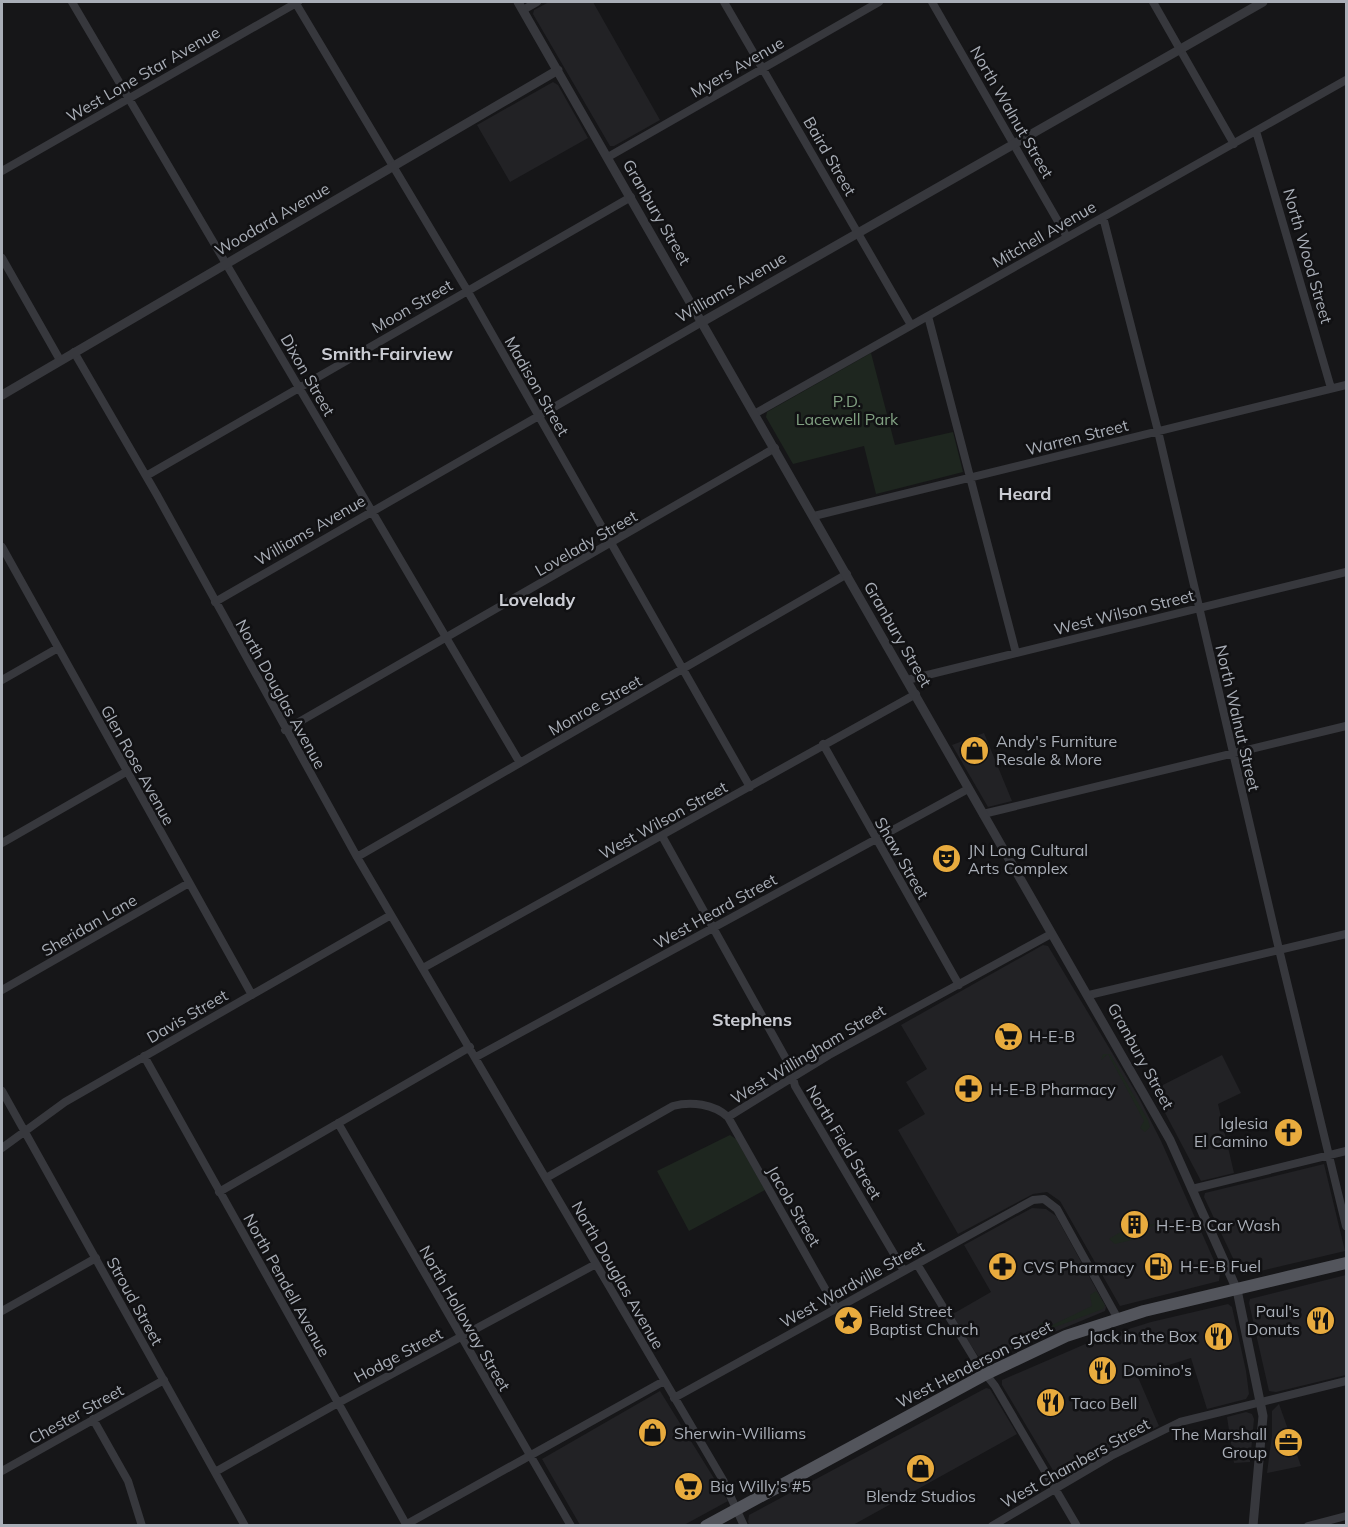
<svg xmlns="http://www.w3.org/2000/svg" width="1348" height="1527" font-family="Mulish,sans-serif">
	<style>
		.built { fill: #222225 }
		.green { fill: #1e261f }
		.lines { fill: none; stroke-linecap: round; stroke-linejoin: round }
		.minor { stroke: #37383d; stroke-width: 8 }
		.tertiary { stroke: #37383d; stroke-width: 9 }
		.primary { stroke: #53555c; stroke-width: 12 }
		.labels { text-anchor: middle; stroke-width: 5; stroke-linejoin: round; paint-order: stroke }
		.street-label { font-size: 16px; fill: #a9aeb7; stroke: #111113 }
		.park-label { font-size: 16px; fill: #81a182; stroke: #111113 }
		.poi-label { font-size: 16px; fill: #a9aeb7; stroke: #111113; text-anchor: start }
		.neighbourhood-label { font-size: 18px; font-weight: bold; fill: #caccd3; stroke: #111113 }
	</style>
	<rect width="100%" height="100%" fill="#161618"/>
	<path class="built" d="M549 2H593L660 120 614 146H610L533 14 534 10Z
		M553 82 558 85 588 138 510 182 477 125Z
		M984 733 1012 801 988 807 952 745Z
		M1043 945 1048 946 1138 1096 1161 1141 1220 1274 1219 1281 1120 1306 1060 1201 1047 1192 1033 1194 958 1234 898 1130 925 1114 906 1082 927 1069 901 1025Z
		M1222 1055 1241 1093 1218 1104 1234 1173 1201 1181 1153 1090Z
		M1324 1164 1345 1251 1244 1275 1240 1273 1204 1197 1205 1193Z
		M1032 1208 1046 1209 1056 1216 1106 1307 1105 1311 982 1362 951 1315 991 1292 964 1245Z
		M1346 1275V1375L1276 1392 1269 1391 1249 1303 1250 1299Z
		M1228 1304 1232 1307 1246 1371 1249 1394 1246 1399 1207 1409 1191 1358 1137 1375 1159 1426 1113 1448 1063 1478 1057 1477 1002 1385V1380L1097 1339 1151 1322Z
		M986 1388 990 1389 1017 1434 853 1525 750 1526 748 1522 749 1515Z
		M660 1391 728 1501 684 1525H580L542 1459Z
		M1279 1404 1301 1466 1267 1473 1272 1435V1411Z
		M1246 1412 1252 1414 1254 1419 1250 1462 1234 1463 1227 1417Z"/>
	<path class="green" d="M871 353 895 445 953 432 963 472 876 494 864 446 793 464 766 417 767 412Z
		M1103 1054H1110L1148 1120 1150 1127 1145 1132 1140 1128 1144 1121 1108 1054 1101 1060Z
		M730 1135 736 1139 765 1190 689 1231 657 1171Z
		M1161 1222 1173 1229 1164 1231 1162 1223 1139 1230 1140 1238 1115 1244 1109 1239 1119 1233Z
		M1096 1291 1105 1305 1103 1309 1042 1332 1039 1330V1325L1043 1322 1048 1327 1092 1306 1090 1295Z"/>
	<g class="lines">
		<path class="minor" d="M72 2 520 763
			M295 2 467 290 750 787
			M724 2 911 325
			M932 2 1067 237
			M1153 2 1234 144
			M523 10 537 2
			M1256 131 1331 388
			M608 157 879 2
			M2 171 298 2
			M1103 217 1158 431 1277 941 1346 1226
			M2 258 60 360
			M928 316 1016 653
			M74 352 157 495 357 857 723 1480 744 1526
			M756 413 1346 80
			M146 476 631 197
			M814 516 1346 385
			M2 547 252 995
			M215 602 702 322
			M2 680 58 648
			M907 680 1346 572
			M285 730 775 448
			M823 744 959 985
			M983 814 1346 726
			M662 836 790 1066 795 1086 904 1271
			M2 843 126 772
			M357 857 847 574
			M423 968 916 694
			M2 990 189 883
			M1089 995 1346 934
			M144 1056 407 1526
			M476 1057 968 789
			M2 1091 245 1526
			M728 1117 836 1308
			M338 1123 571 1526
			M2 1148 65 1102 391 915
			M546 1178 673 1106C691 1101 714 1104 728 1117L829 1055 1051 934
			M1192 1189 1346 1151
			M219 1192 470 1047
			M917 1264 977 1363 995 1386 1077 1526
			M2 1311 96 1258
			M674 1398 1033 1200 1044 1199 1057 1209 1118 1319
			M93 1419 128 1481 142 1526
			M2 1471 164 1380
			M215 1472 338 1403 596 1264
			M407 1524 664 1381
			M992 1526 1111 1456 1180 1422 1346 1381
			M1308 1526 1346 1516"/>
		<path class="tertiary" d="M518 2 1170 1140 1237 1290 1263 1416 1253 1526
			M702 322 1263 2
			M2 395 558 70"/>
		<path class="primary" d="M706 1526 986 1374 1066 1336 1144 1311 1346 1263"/>
	</g>
	<defs>
		<symbol id="shop-disc" viewBox="-11 -11 22 22"><circle r="9.5" fill="#e8ab3e" stroke="#111113"/><path d="M-5-2.5h2.3a2.7 3.5 0 0 1 5.4 0H5L5.5 6h-11ZM-1.5-2.5h3a1.5 2.3 0 0 0-3 0Z" fill="#111"/></symbol>
		<symbol id="theatre-disc" viewBox="-11 -11 22 22"><circle r="9.5" fill="#e8ab3e" stroke="#111113"/><path d="M-5-5.5Q0-4 5-5.5V0Q5 5 0 6Q-5 5-5 0ZM-3.3-2.5H-1v1.5H-3.3ZM1-2.5H3.3v1.5H1ZM-2.8 1Q0 5.5 2.8 1Z" fill="#111"/></symbol>
		<symbol id="supermarket-disc" viewBox="-11 -11 22 22"><circle r="9.5" fill="#e8ab3e" stroke="#111113"/><path d="M-6-5.5h2.5l.6 2H6L4.5 2H-2.5L-4.4-4H-6ZM-1.5 3.2a1.3 1.3 0 1 0 .1 0ZM3 3.2a1.3 1.3 0 1 0 .1 0Z" fill="#111"/></symbol>
		<symbol id="pharmacy-disc" viewBox="-11 -11 22 22"><circle r="9.5" fill="#e8ab3e" stroke="#111113"/><path d="M-2-6h4v4h4v4h-4v4h-4v-4h-4v-4h4Z" fill="#111"/></symbol>
		<symbol id="church-disc" viewBox="-11 -11 22 22"><circle r="9.5" fill="#e8ab3e" stroke="#111113"/><path d="M-1.2-6h2.4v3.5h3.3v2.4h-3.3V6h-2.4V-.1h-3.3v-2.4h3.3Z" fill="#111"/></symbol>
		<symbol id="building-disc" viewBox="-11 -11 22 22"><circle r="9.5" fill="#e8ab3e" stroke="#111113"/><path d="M-4-6H4V6H1V3H-1V6H-4ZM-2.5-4.3h1.7v1.8h-1.7ZM.8-4.3h1.7v1.8H.8ZM-2.5-1h1.7V.8h-1.7ZM.8-1h1.7V.8H.8Z" fill="#111"/></symbol>
		<symbol id="fuel-disc" viewBox="-11 -11 22 22"><circle r="9.5" fill="#e8ab3e" stroke="#111113"/><path d="M-5.5-6h7V0h2V4h1.3V-2.5L3-4.5l.8-.8L6-3V5H2.5V1h-1V6h-7ZM-4.2-4.7v3.2H.2V-4.7Z" fill="#111"/></symbol>
		<symbol id="sight-disc" viewBox="-11 -11 22 22"><circle r="9.5" fill="#e8ab3e" stroke="#111113"/><path d="M0-6L1.8-2.2L6-1.7L2.9 1.2L3.7 5.4L0 3.3L-3.7 5.4L-2.9 1.2L-6-1.7L-1.8-2.2Z" fill="#111"/></symbol>
		<symbol id="restaurant-disc" viewBox="-11 -11 22 22"><circle r="9.5" fill="#e8ab3e" stroke="#111113"/><path d="M-5-6h1v4h1v-4h1v4h1v-4h1v5L-1.5 .5V6h-2V.5L-5-1ZM5-6V6H3V1.5H1.5Q1.5-4 5-6Z" fill="#111"/></symbol>
		<symbol id="office-disc" viewBox="-11 -11 22 22"><circle r="9.5" fill="#e8ab3e" stroke="#111113"/><path d="M-6-3h4V-5.5h4V-3h4V5H-6ZM-1-4.5V-3h2v-1.5ZM-6 0V1H6V0Z" fill="#111"/></symbol>
	</defs>
	<g fill-rule="evenodd">
		<use href="#shop-disc" x="958" y="734" width="33" height="33"/>
		<use href="#theatre-disc" x="930" y="842" width="33" height="33"/>
		<use href="#supermarket-disc" x="992" y="1020" width="33" height="33"/>
		<use href="#pharmacy-disc" x="952" y="1072" width="33" height="33"/>
		<use href="#church-disc" x="1272" y="1116" width="33" height="33"/>
		<use href="#building-disc" x="1118" y="1208" width="33" height="33"/>
		<use href="#fuel-disc" x="1142" y="1250" width="33" height="33"/>
		<use href="#pharmacy-disc" x="986" y="1250" width="33" height="33"/>
		<use href="#sight-disc" x="832" y="1304" width="33" height="33"/>
		<use href="#restaurant-disc" x="1304" y="1304" width="33" height="33"/>
		<use href="#restaurant-disc" x="1202" y="1320" width="33" height="33"/>
		<use href="#restaurant-disc" x="1086" y="1354" width="33" height="33"/>
		<use href="#restaurant-disc" x="1034" y="1386" width="33" height="33"/>
		<use href="#shop-disc" x="636" y="1416" width="33" height="33"/>
		<use href="#office-disc" x="1272" y="1426" width="33" height="33"/>
		<use href="#shop-disc" x="904" y="1452" width="33" height="33"/>
		<use href="#supermarket-disc" x="672" y="1470" width="33" height="33"/>
	</g>
	<g class="labels">
		<g class="street-label">
			<text transform="translate(737 67) rotate(-30)" y="6">Myers Avenue</text>
			<text transform="translate(143 74) rotate(-30)" y="6">West Lone Star Avenue</text>
			<text transform="translate(1012 112) rotate(60)" y="6">North Walnut Street</text>
			<text transform="translate(830 156) rotate(60)" y="6">Baird Street</text>
			<text transform="translate(657 212) rotate(60)" y="6">Granbury Street</text>
			<text transform="translate(272 219) rotate(-30)" y="6">Woodard Avenue</text>
			<text transform="translate(1044 234) rotate(-30)" y="6">Mitchell Avenue</text>
			<text transform="translate(1308 256) rotate(74)" y="6">North Wood Street</text>
			<text transform="translate(731 287) rotate(-30)" y="6">Williams Avenue</text>
			<text transform="translate(412 306) rotate(-30)" y="6">Moon Street</text>
			<text transform="translate(308 375) rotate(60)" y="6">Dixon Street</text>
			<text transform="translate(537 386) rotate(60)" y="6">Madison Street</text>
			<text transform="translate(1077 437) rotate(-14)" y="6">Warren Street</text>
			<text transform="translate(310 530) rotate(-30)" y="6">Williams Avenue</text>
			<text transform="translate(586 543) rotate(-30)" y="6">Lovelady Street</text>
			<text transform="translate(1124 612) rotate(-14)" y="6">West Wilson Street</text>
			<text transform="translate(898 634) rotate(60)" y="6">Granbury Street</text>
			<text transform="translate(281 694) rotate(61)" y="6">North Douglas Avenue</text>
			<text transform="translate(595 705) rotate(-30)" y="6">Monroe Street</text>
			<text transform="translate(1238 718) rotate(77)" y="6">North Walnut Street</text>
			<text transform="translate(138 765) rotate(61)" y="6">Glen Rose Avenue</text>
			<text transform="translate(663 820) rotate(-29)" y="6">West Wilson Street</text>
			<text transform="translate(902 858) rotate(60)" y="6">Shaw Street</text>
			<text transform="translate(715 911) rotate(-29)" y="6">West Heard Street</text>
			<text transform="translate(89 925) rotate(-30)" y="6">Sheridan Lane</text>
			<text transform="translate(187 1016) rotate(-30)" y="6">Davis Street</text>
			<text transform="translate(808 1054) rotate(-31)" y="6">West Willingham Street</text>
			<text transform="translate(1141 1056) rotate(61)" y="6">Granbury Street</text>
			<text transform="translate(844 1142) rotate(59)" y="6">North Field Street</text>
			<text transform="translate(794 1206) rotate(60)" y="6">Jacob Street</text>
			<text transform="translate(618 1275) rotate(60)" y="6">North Douglas Avenue</text>
			<text transform="translate(852 1284) rotate(-29)" y="6">West Wardville Street</text>
			<text transform="translate(287 1285) rotate(61)" y="6">North Pendell Avenue</text>
			<text transform="translate(135 1301) rotate(61)" y="6">Stroud Street</text>
			<text transform="translate(465 1318) rotate(60)" y="6">North Holloway Street</text>
			<text transform="translate(398 1355) rotate(-28)" y="6">Hodge Street</text>
			<text transform="translate(974 1364) rotate(-27)" y="6">West Henderson Street</text>
			<text transform="translate(76 1414) rotate(-29)" y="6">Chester Street</text>
			<text transform="translate(1075 1463) rotate(-29)" y="6">West Chambers Street</text>
		</g>
		<g class="park-label">
			<text x="847" y="407">P.D.<tspan x="847" dy="18">Lacewell Park</tspan></text>
		</g>
		<g class="poi-label">
			<text x="996" y="747">Andy's Furniture<tspan x="996" dy="18">Resale &amp; More</tspan></text>
			<text x="968" y="856">JN Long Cultural<tspan x="968" dy="18">Arts Complex</tspan></text>
			<text x="1029" y="1042">H-E-B</text>
			<text x="990" y="1095">H-E-B Pharmacy</text>
			<text x="1268" y="1129" text-anchor="end">Iglesia<tspan x="1268" dy="18">El Camino</tspan></text>
			<text x="1156" y="1231">H-E-B Car Wash</text>
			<text x="1180" y="1272">H-E-B Fuel</text>
			<text x="1023" y="1273">CVS Pharmacy</text>
			<text x="869" y="1317">Field Street<tspan x="869" dy="18">Baptist Church</tspan></text>
			<text x="1300" y="1317" text-anchor="end">Paul's<tspan x="1300" dy="18">Donuts</tspan></text>
			<text x="1197" y="1342" text-anchor="end">Jack in the Box</text>
			<text x="1123" y="1376">Domino's</text>
			<text x="1071" y="1409">Taco Bell</text>
			<text x="674" y="1439">Sherwin-Williams</text>
			<text x="1267" y="1440" text-anchor="end">The Marshall<tspan x="1267" dy="18">Group</tspan></text>
			<text x="710" y="1492">Big Willy's #5</text>
			<text x="921" y="1502" text-anchor="middle">Blendz Studios</text>
		</g>
		<g class="neighbourhood-label">
			<text x="387" y="360">Smith-Fairview</text>
			<text x="1025" y="500">Heard</text>
			<text x="537" y="606">Lovelady</text>
			<text x="752" y="1026">Stephens</text>
		</g>
	</g>
	<rect width="1348" height="1527" fill="none" stroke="#a9aeb7" stroke-width="6"/>
</svg>
